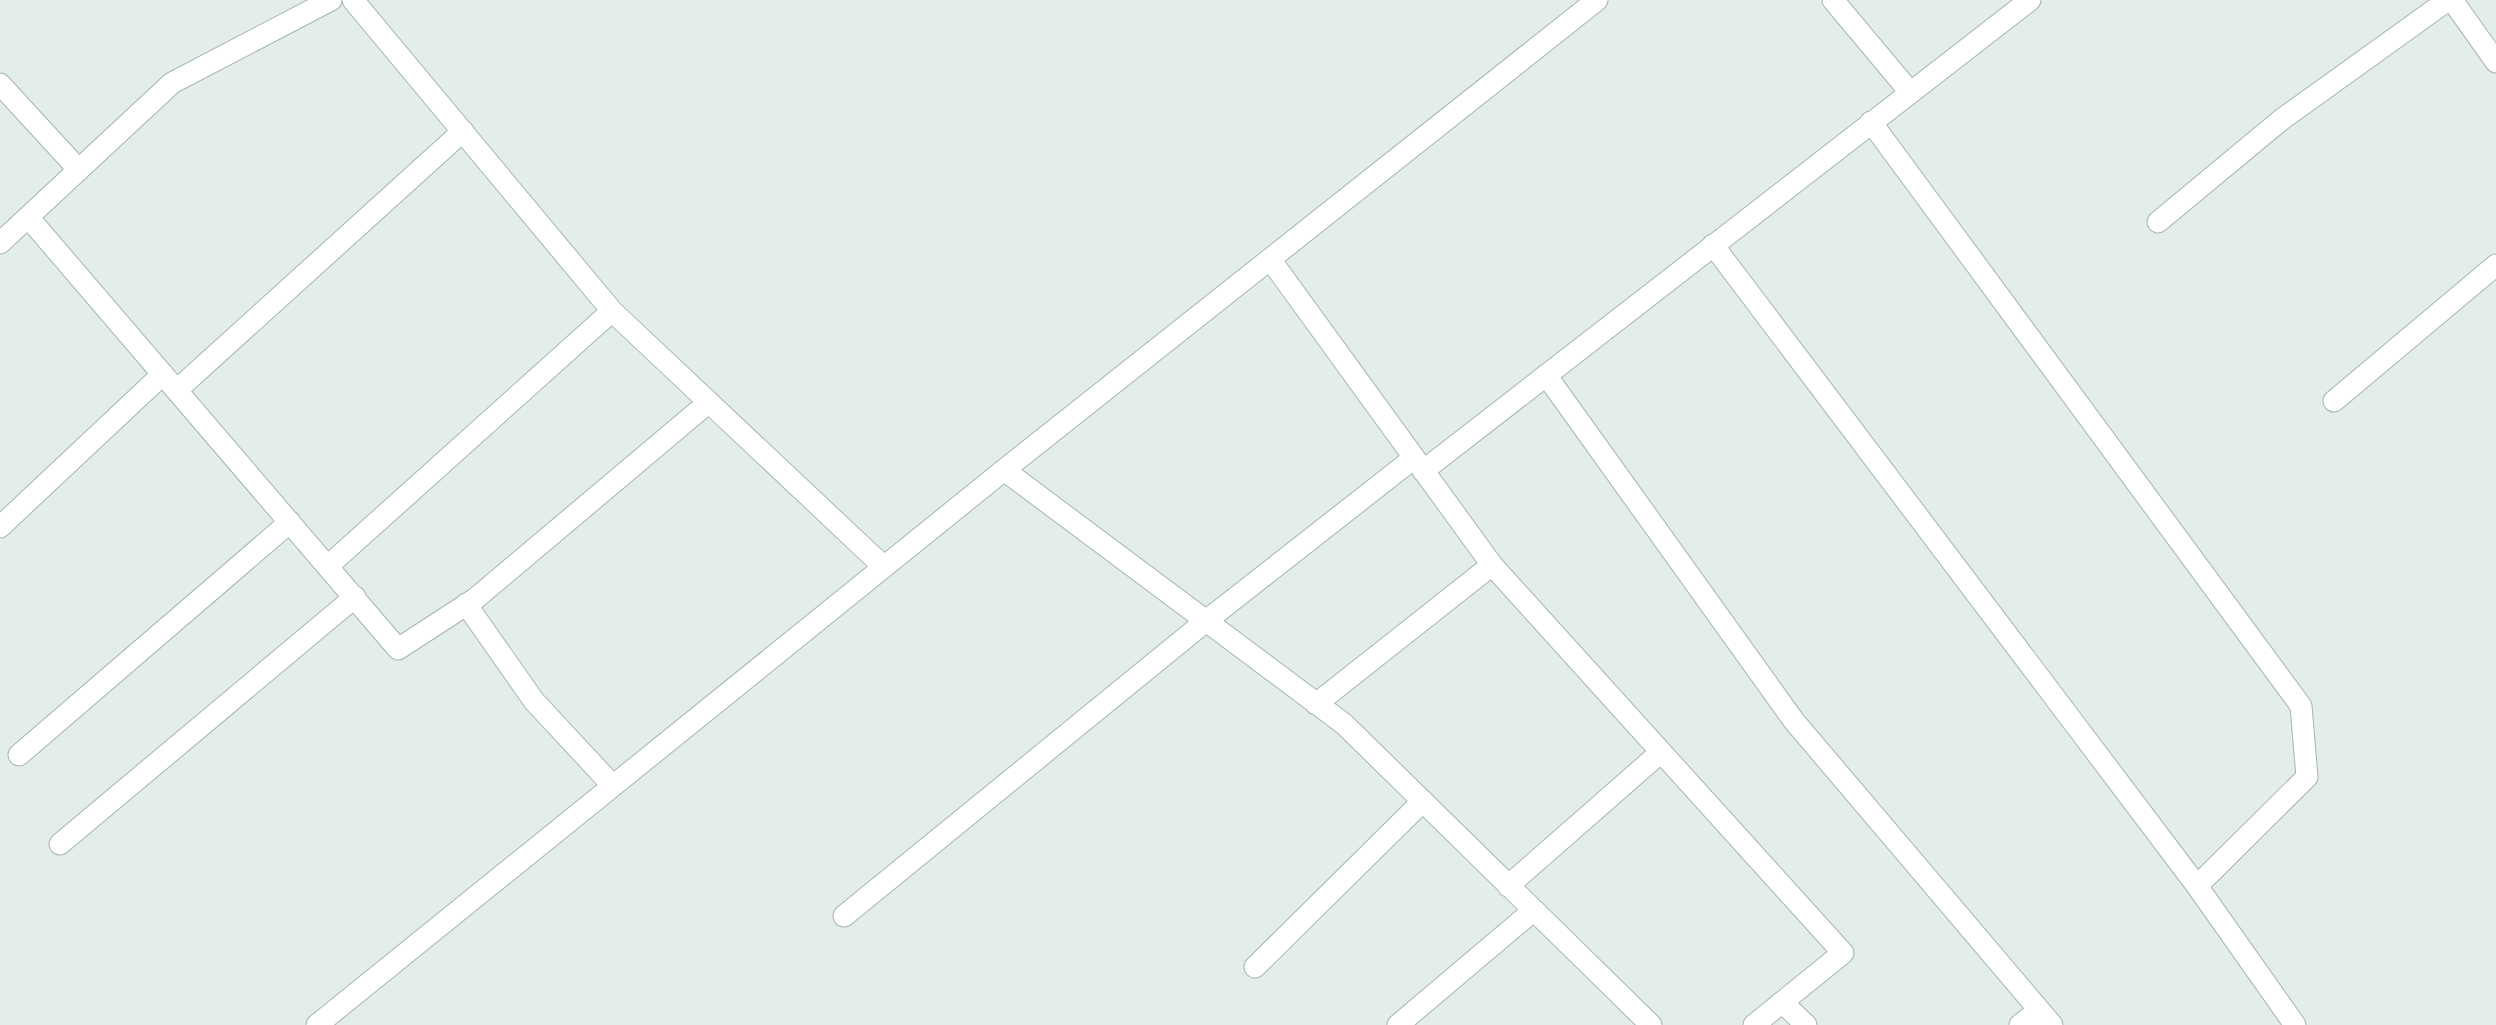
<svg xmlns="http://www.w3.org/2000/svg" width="2496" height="1025" font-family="'Source Sans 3',sans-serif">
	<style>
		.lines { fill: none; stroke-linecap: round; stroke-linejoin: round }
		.street-casing { stroke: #a5b5b2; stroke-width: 23 }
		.street { stroke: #fff; stroke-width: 21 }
	</style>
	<rect width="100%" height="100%" fill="#e3edea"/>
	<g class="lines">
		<defs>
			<path id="street" d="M353 0 612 311 884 567
				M1833 0 1910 92
				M2452 0 2496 62
				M0 84 79 170
				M1871 122 2301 706 2307 777 2197 886
				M28 217 398 649 475 599 709 402
				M2158 222 2281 120 2448 0
				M0 243 172 83 331 0
				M1713 245 2197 886 2295 1025
				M1270 259 1492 565 1843 953 1754 1025
				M1546 375 1794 721 2052 1025
				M177 390 463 131
				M2334 401 2496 265
				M1004 470 1344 724 1651 1025
				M1423 471 2030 0
				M0 527 163 374
				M328 566 612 311
				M466 604 534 701 613 786
				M1316 704 1492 565
				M19 755 290 522
				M60 844 355 597
				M1508 886 1661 752
				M844 916 1206 621 1414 458
				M1255 967 1423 801
				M1782 1002 1806 1025
				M317 1025 1004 470 1597 0
				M1398 1025 1534 910
				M2020 1025 2039 1010"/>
		</defs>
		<use href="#street" class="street-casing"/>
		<use href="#street" class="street"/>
	</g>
</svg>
